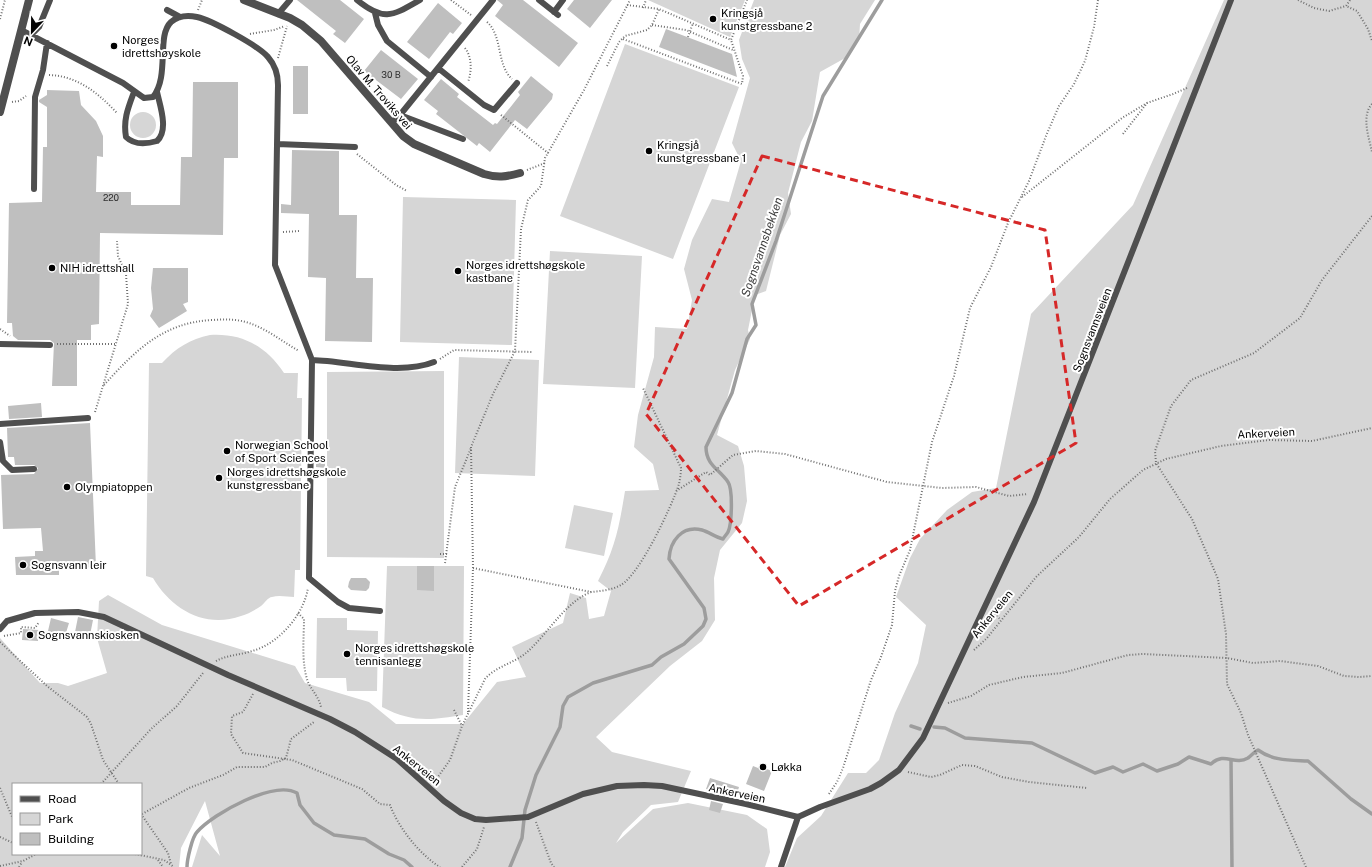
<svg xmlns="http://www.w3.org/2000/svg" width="1372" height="867" font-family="'Public Sans',sans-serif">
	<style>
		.green { fill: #d6d6d6; fill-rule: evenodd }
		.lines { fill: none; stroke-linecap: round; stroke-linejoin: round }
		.stream { stroke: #9d9d9d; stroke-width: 3.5 }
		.building { fill: #bfbfbf }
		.path { stroke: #717171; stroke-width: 2; stroke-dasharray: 1 2; stroke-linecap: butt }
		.service { stroke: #4f4f4f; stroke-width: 6 }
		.minor { stroke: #4f4f4f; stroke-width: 8 }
		.tertiary { stroke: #4f4f4f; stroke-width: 8 }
		.marked { fill: none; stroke: #d62828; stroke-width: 3; stroke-dasharray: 8 5; stroke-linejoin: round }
		.poi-dot { fill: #000; stroke: #fff; stroke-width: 1.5 }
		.labels { text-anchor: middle; stroke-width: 4; stroke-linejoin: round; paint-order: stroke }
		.number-label { font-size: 9px; fill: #303030 }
		.poi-label { font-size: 11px; fill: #000; stroke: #fff; text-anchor: start }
		.street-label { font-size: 11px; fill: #000; stroke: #fff }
		.water-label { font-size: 12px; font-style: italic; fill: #3e3e3e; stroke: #fff }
	</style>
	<rect width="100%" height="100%" fill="#fff"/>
	<path class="green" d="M648 0H745L730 37Z
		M754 0H875L860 24 859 40 847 57 820 72 812 121 801 142 788 193 791 214 780 235 766 291 755 295 748 330 750 339 735 370 717 435 738 446 744 466 747 501 742 523 720 550 714 578 715 620 702 641 670 666 596 737 612 752 691 771 678 802 651 805 623 832 616 843 653 809 688 803 747 815 767 829 770 852 765 867H192L202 835 220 856 205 801 181 848 179 867H0V638L40 683H58L68 686 107 673 97 638 99 601 108 595 162 625 295 666 305 683 369 702 396 724H463L497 682 526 677 512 647 563 623 570 593 586 598 589 619 604 616 611 591 598 581C615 548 619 528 625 491L659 490 653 464 634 447 638 415 654 357 655 327 687 329 692 300 684 269 692 240 712 199 729 202 741 161 732 143 750 78 742 59 739 40ZM13 784H141V854H13Z
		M1224 0H1372V867H785L797 838 821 816 848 773H866L879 760 895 713 918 663 926 625 896 597 910 558 920 539 947 510 972 492 996 488 1031 314 1133 205Z
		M625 44 739 87 673 259 560 216Z
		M130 125a13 13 0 1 1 26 0a13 13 0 1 1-26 0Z
		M403 197 516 200 512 345 400 342Z
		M550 251 642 256 635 388 543 384Z
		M210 335C242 333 266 346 284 373H298L297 398H302L300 570H295L294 597C288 597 279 595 272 597 268 597 264 604 261 606 255 610 248 614 241 616 205 629 171 609 153 578L146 576 149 363H162C176 348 190 339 210 335Z
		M459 357 539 360 535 476 455 473Z
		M444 371V558L327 557V372Z
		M574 505 613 513 604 556 565 548Z
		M387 566H464L463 715C431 720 412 723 382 707Z
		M317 618H347V630L378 631 377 691H347L346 678H316Z"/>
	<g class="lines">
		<path class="stream" d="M911 726 920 729
			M934 727 945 728 965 738 1032 743 1095 773 1113 767 1123 772 1143 764 1157 771 1178 764 1189 757 1211 764C1225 751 1234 766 1248 758 1252 755 1254 752 1258 750 1273 761 1290 760 1308 761L1351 799 1372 814
			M1231 760 1232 867
			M187 867C187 860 192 837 197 832 214 813 274 780 297 793L300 805 314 823 334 835 365 839 389 854 404 860 412 867
			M510 867 522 838 525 810 536 775 560 727 563 706 568 697 593 683 652 665 661 657 684 644 703 626 706 619 704 608 669 559C670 541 682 525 702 530 709 532 715 537 723 539 724 537 727 534 728 532 732 524 733 489 728 482 719 469 706 465 706 447L732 393 747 339 756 325 752 304 776 241 823 96 882 0"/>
	</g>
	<path class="building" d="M297 0H340L364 19 345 43 333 34 336 31Z
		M497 0H523L578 43 559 67 495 16 503 5Z
		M574 0H612L590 28 567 9Z
		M438 3 462 23 453 34 450 32 429 59 407 42Z
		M666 29 732 54 737 77 659 47Z
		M381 50 418 79 401 99 364 71Z
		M293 66H308V114H293Z
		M531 76 553 94 552 99 527 129 515 120 490 152 479 143 477 146 436 114 438 111 424 100 441 79 459 94 457 97 493 125 495 123 497 124 520 95 518 92Z
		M193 82H238V158H224L223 235 100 233 99 324 91 325V340H77V386H52L54 343 50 340H18L13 336 12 323H7L9 203 42 202 43 147H47V107L39 102V100L47 95V90L79 91 81 105 96 121 103 136V157L97 156 96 192H131V205H180L181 157H192Z
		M292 150 339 151V215H357L356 278H373L372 342 325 341 326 278 308 277 309 214 281 213V204L291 205Z
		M153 268H188V302L183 304 187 311 159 328 150 316 153 309 151 288Z
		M41 403 42 417 9 419 8 406Z
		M90 423 96 567 59 569V575H16L15 557 35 556V551H43L41 528 3 529 1 475 34 474 38 468 34 465H15L14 457H8L7 428Z
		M325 459V468L316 467V460Z
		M417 566H434V591L417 590Z
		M351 578H366L370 582 369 588 366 591 351 590 348 587 349 582Z
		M78 617 93 620 90 635 75 632Z
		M51 618 69 623 65 636 48 631Z
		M23 629 39 630 38 641 22 640Z
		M753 766 758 768 759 766 772 771 764 791 746 784Z
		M710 778 739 787 736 797 706 789Z
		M711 801 723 804 720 813 709 810Z"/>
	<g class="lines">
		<path class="path" d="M451 0 471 15
			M1298 0 1314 8 1329 11 1346 6
			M1350 0 1346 6 1357 11 1368 29 1372 41
			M627 5 659 9 731 40 747 0
			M643 8 646 0
			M198 10 202 0
			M0 19 5 0
			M487 22C503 36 496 64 512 79
			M652 25 686 30 733 50
			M250 34 274 30 285 26
			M688 37 693 23
			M623 39 742 84 743 76 731 40
			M465 48C472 57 472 71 468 82
			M278 58 287 26
			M607 66 619 42 625 36 647 30 652 25 659 9
			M49 75C78 76 98 93 117 113
			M12 102 19 101 26 96
			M1372 104C1361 116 1369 138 1372 152
			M501 115 548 153
			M1123 134 1147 103 1173 94 1187 88
			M357 154 396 185 407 191
			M527 170 545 163
			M1022 197 1122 118 1147 103
			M283 232 300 231
			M0 329 10 336
			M57 344H116
			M440 359 454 350 533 352
			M104 385C135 351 163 322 213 320 225 319 237 319 249 323 267 329 283 342 299 351
			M95 412 128 304 126 274 118 256 117 241
			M676 491 706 472 710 475 733 455 756 451 785 454 887 482 942 488 976 487 1009 496 1028 494
			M440 554H447
			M445 563 455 487 471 448
			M473 568 591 592C601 591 612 590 621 585 640 574 672 506 679 484 680 479 681 473 681 468L643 388
			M992 612 1000 619
			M298 613 304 619C304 638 301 663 308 682 312 691 319 697 321 707
			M4 636 21 633V627L35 628 39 622
			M0 642 47 686 87 717 91 724 103 760 119 784
			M974 650 987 638 1036 577 1079 537 1110 499 1143 470 1166 459 1221 446 1269 440 1312 441 1372 428
			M216 661C227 655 240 655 252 651 279 644 304 614 308 588
			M253 694 243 712 232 716 231 734 243 753 292 760 362 789 380 804 390 805C398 827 420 855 440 867
			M948 703 971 696 989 685 1023 677 1062 673 1128 655 1143 654 1227 658 1253 663 1280 661 1318 666 1344 676 1359 677 1372 676
			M454 710 462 726
			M468 712 473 568 471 447 493 394 515 351 521 229 528 200 541 186 545 158 584 90 630 0
			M908 772 931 777 940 775 962 765 975 766 1002 777 1029 782 1087 788
			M435 781 450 760 462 726 485 679C495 667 514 663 526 653 547 635 565 602 591 592
			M101 784 151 729 177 706 203 673
			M0 788 13 819
			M829 794 837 782 843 768 871 680 881 657 892 625 895 591 899 576 910 550 932 442 954 376 970 308 991 267 1008 223 1029 181 1046 136 1059 106 1074 84 1085 61 1094 27 1098 0
			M141 814 168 853 171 864
			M142 814 189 788 223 775 237 767H265L272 763 280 761 286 758 291 739 314 722
			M536 822 551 863 554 867
			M0 837 13 843
			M135 854 164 860 174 867
			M158 860 163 867
			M0 866 23 861 36 854
			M19 867 22 862
			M462 867 477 849 484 827
			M1306 867 1248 735 1241 713 1227 684 1226 634 1218 579 1192 519 1156 463 1155 451 1171 406 1191 380 1254 353 1300 318 1322 280 1372 216"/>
		<path class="service" d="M357 0C384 22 392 16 420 0
			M539 0 558 15
			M167 10 180 17
			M554 12 563 0
			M375 13 378 25 387 41 431 77
			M278 14 290 0
			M21 30 123 83 144 98 153 97C170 76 156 36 171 22 178 16 188 15 197 17 211 20 259 46 268 57 275 65 278 75 278 85L275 265 312 360 309 578 338 602 349 608 380 611
			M31 35 39 27 50 0
			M438 68 484 105 494 110 517 83
			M134 92C128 108 123 120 126 137 134 145 147 144 157 141 169 130 160 106 157 92
			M400 115 463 139
			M392 122 400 115 493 0
			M277 144 355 147
			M34 189 35 97 43 70 47 43
			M0 344 50 345
			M312 360C349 361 399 376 434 362
			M0 424 88 418
			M0 442 3 461 12 470 34 469
			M0 629 7 621 35 613 78 612 104 617 228 675 330 719 355 732 397 759 444 801 461 813 475 819 486 820 528 817 583 794 617 786 644 785 662 786 746 804 798 817 820 807 870 789 881 783 899 770 923 738 1034 502 1231 0
			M781 867 798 817"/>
		<path class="minor" d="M244 0 290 18 302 25 321 41 403 136 414 144 484 174C497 178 506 177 520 173"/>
		<path class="tertiary" d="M0 112 29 0"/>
	</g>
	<path class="marked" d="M762 156 1045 230 1076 443 799 606 646 414Z"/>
	<g class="poi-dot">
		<circle cx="713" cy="19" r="4"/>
		<circle cx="114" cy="46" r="4"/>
		<circle cx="649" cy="151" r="4"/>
		<circle cx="52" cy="268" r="4"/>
		<circle cx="458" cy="271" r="4"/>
		<circle cx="227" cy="451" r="4"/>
		<circle cx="219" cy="478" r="4"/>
		<circle cx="67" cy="487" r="4"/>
		<circle cx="23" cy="565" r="4"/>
		<circle cx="30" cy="635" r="4"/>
		<circle cx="347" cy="654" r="4"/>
		<circle cx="763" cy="767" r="4"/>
	</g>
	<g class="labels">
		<g class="number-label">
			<text x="391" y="78">30 B</text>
			<text x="111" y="201">220</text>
		</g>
		<g class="poi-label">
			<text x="721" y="17">Kringsjå<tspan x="721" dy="13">kunstgressbane 2</tspan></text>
			<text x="122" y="44">Norges<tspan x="122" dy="13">idrettshøyskole</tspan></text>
			<text x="657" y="149">Kringsjå<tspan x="657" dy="13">kunstgressbane 1</tspan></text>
			<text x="466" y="269">Norges idrettshøgskole<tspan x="466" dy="13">kastbane</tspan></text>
			<text x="60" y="272">NIH idrettshall</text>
			<text x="235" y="449">Norwegian School<tspan x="235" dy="13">of Sport Sciences</tspan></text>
			<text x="227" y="476">Norges idrettshøgskole<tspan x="227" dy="13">kunstgressbane</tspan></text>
			<text x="75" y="491">Olympiatoppen</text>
			<text x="31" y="569">Sognsvann leir</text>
			<text x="38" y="639">Sognsvannskiosken</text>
			<text x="355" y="652">Norges idrettshøgskole<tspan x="355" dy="13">tennisanlegg</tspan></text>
			<text x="771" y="771">Løkka</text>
		</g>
		<g class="street-label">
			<text transform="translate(379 92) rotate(49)" y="4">Olav M. Troviks vei</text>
			<text transform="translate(1092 330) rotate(-69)" y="4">Sognsvannsveien</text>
			<text transform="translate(1266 433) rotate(-3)" y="4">Ankerveien</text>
			<text transform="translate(992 614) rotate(-51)" y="4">Ankerveien</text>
			<text transform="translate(417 765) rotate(39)" y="4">Ankerveien</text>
			<text transform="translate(737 793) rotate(12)" y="4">Ankerveien</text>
		</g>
		<g class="water-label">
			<text transform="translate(762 247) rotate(-71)" y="4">Sognsvannsbekken</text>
		</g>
	</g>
	<rect x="12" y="783" width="130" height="72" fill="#ffffff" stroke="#999999"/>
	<rect x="20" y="796" width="20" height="6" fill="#4f4f4f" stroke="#999999"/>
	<text x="48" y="803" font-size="12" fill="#000000">Road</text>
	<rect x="20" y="813" width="20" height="12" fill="#d6d6d6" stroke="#999999"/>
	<text x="48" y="823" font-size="12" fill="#000000">Park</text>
	<rect x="20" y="833" width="20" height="12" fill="#bfbfbf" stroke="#999999"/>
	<text x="48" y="843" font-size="12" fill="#000000">Building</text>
	<g transform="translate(32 32) rotate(202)" stroke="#ffffff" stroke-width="3" paint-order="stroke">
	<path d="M0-3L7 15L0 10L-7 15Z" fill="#000000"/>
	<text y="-6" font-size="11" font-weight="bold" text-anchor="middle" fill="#000000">N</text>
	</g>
</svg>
